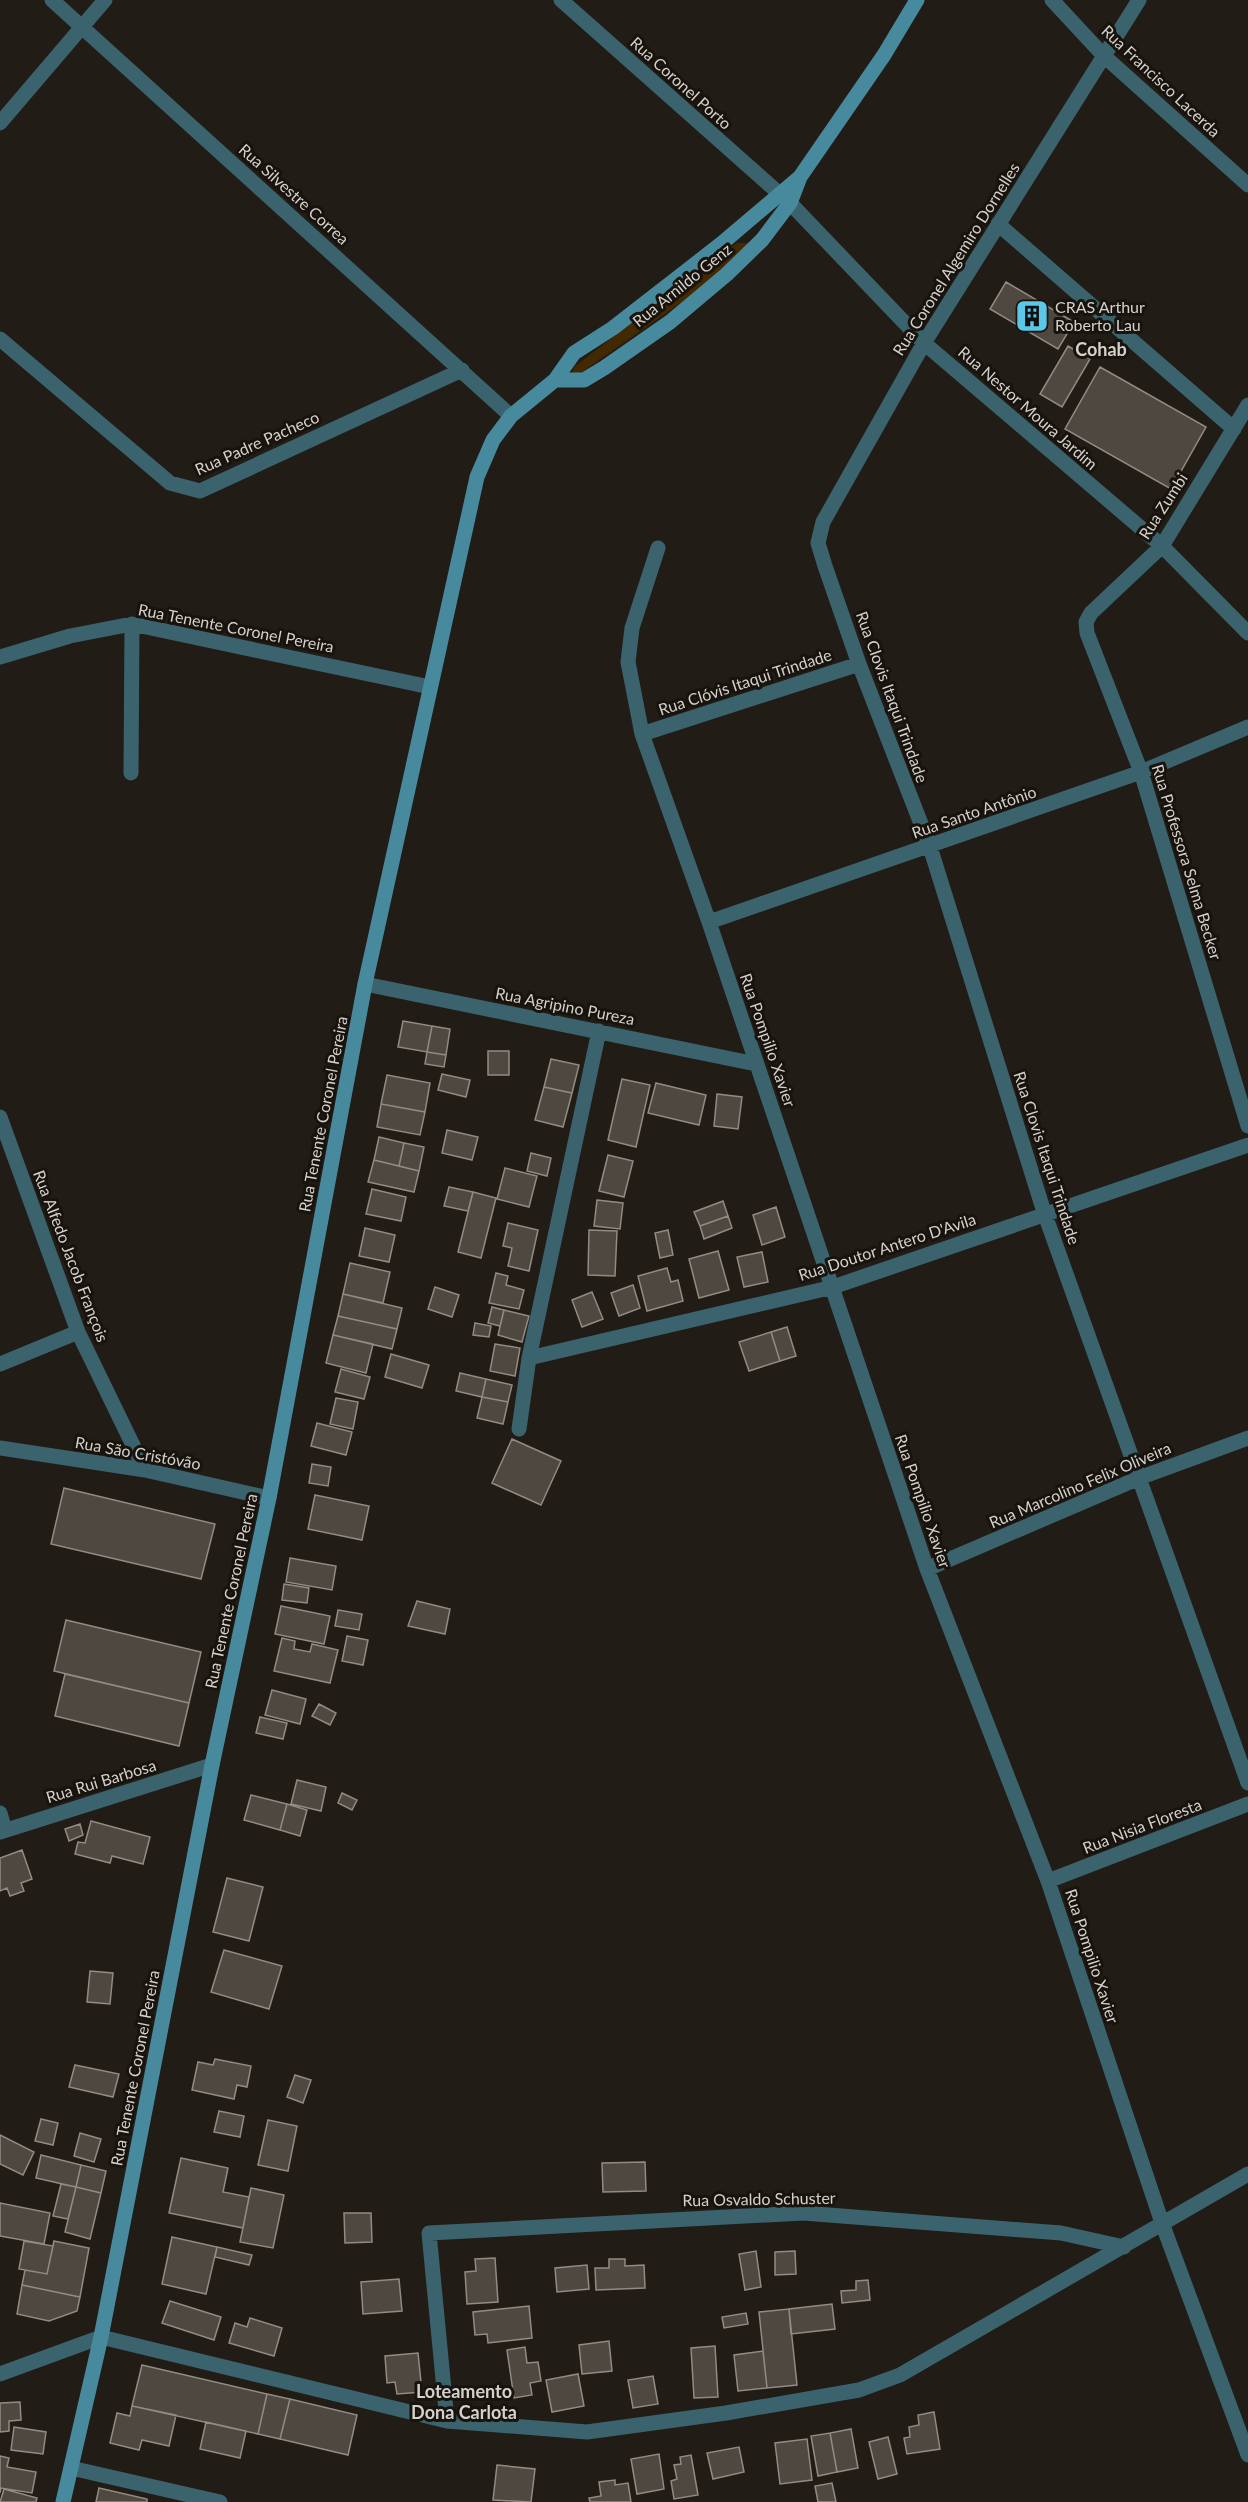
<svg xmlns="http://www.w3.org/2000/svg" width="1248" height="2502" font-family="Lato,sans-serif">
	<style>
		.green { fill: #432900 }
		.building { fill: #4e4841; stroke: #928b84; stroke-width: 1.5 }
		.lines { fill: none; stroke-linecap: round; stroke-linejoin: round }
		.minor { stroke: #3b636e; stroke-width: 15 }
		.secondary { stroke: #488a9d; stroke-width: 15 }
		.labels { text-anchor: middle; stroke-width: 6; stroke-linejoin: round; paint-order: stroke }
		.street-label { font-size: 16px; fill: #d4d1cd; stroke: #18130d }
		.poi-label { font-size: 16px; fill: #d4d1cd; stroke: #18130d; text-anchor: start }
		.neighbourhood-label { font-size: 18px; font-weight: bold; fill: #d4d1cd; stroke: #18130d }
	</style>
	<rect width="100%" height="100%" fill="#211c16"/>
	<path class="green" d="M737 243H752L712 281 572 379 574 367Z"/>
	<path class="building" d="M1006 282 1074 322 1058 349 990 309Z
		M1068 346 1090 359 1062 407 1040 394Z
		M1100 367 1206 427 1171 489 1065 429Z
		M403 1021 432 1026 427 1052 398 1047Z
		M432 1026 450 1029 446 1055 427 1052Z
		M488 1051H509V1075H488Z
		M427 1052 446 1055 444 1067 425 1064Z
		M551 1059 579 1065 572 1093 544 1087Z
		M442 1074 470 1080 466 1097 438 1090Z
		M387 1075 430 1083 425 1112 381 1104Z
		M622 1079 650 1085 636 1147 608 1140Z
		M656 1083 706 1095 699 1125 648 1113Z
		M544 1087 572 1093 563 1127 535 1120Z
		M717 1094 742 1097 738 1129 714 1126Z
		M381 1104 425 1112 420 1135 377 1127Z
		M447 1130 478 1137 472 1160 442 1153Z
		M379 1137 404 1143 399 1166 374 1160Z
		M404 1143 424 1147 419 1171 399 1166Z
		M531 1153 551 1158 547 1176 527 1171Z
		M608 1155 633 1161 624 1197 599 1191Z
		M374 1160 419 1171 414 1192 368 1182Z
		M505 1168 537 1176 529 1207 497 1199Z
		M449 1187 473 1192 468 1211 444 1206Z
		M372 1189 406 1197 401 1221 366 1214Z
		M473 1192 496 1198 481 1258 458 1252Z
		M597 1200 623 1203 620 1229 594 1226Z
		M723 1201 728 1216 700 1226 694 1212Z
		M776 1207 785 1237 762 1245 753 1215Z
		M728 1216 732 1228 704 1239 700 1226Z
		M508 1223 538 1230 529 1271 508 1266 512 1248 503 1246Z
		M365 1228 395 1235 389 1262 359 1256Z
		M589 1230 617 1231 615 1276 588 1275Z
		M668 1230 673 1255 660 1258 655 1233Z
		M718 1251 729 1290 699 1298 689 1259Z
		M762 1252 768 1282 744 1287 737 1257Z
		M350 1263 390 1272 383 1303 343 1294Z
		M667 1268 671 1282 678 1280 683 1301 647 1311 638 1276Z
		M496 1273 508 1276 506 1285 524 1290 519 1309 489 1303Z
		M633 1285 640 1308 619 1316 611 1293Z
		M435 1287 459 1295 452 1317 428 1309Z
		M592 1292 603 1319 582 1327 572 1300Z
		M343 1294 402 1308 397 1329 338 1316Z
		M492 1307 504 1310 500 1326 488 1323Z
		M504 1310 529 1316 522 1342 498 1335Z
		M338 1316 397 1329 392 1349 333 1335Z
		M475 1323 491 1326 489 1337 473 1335Z
		M787 1327 796 1356 780 1361 771 1332Z
		M771 1332 780 1361 749 1371 739 1342Z
		M333 1335 373 1344 366 1373 326 1363Z
		M495 1344 520 1348 515 1376 490 1371Z
		M391 1354 429 1365 422 1388 385 1377Z
		M341 1369 370 1377 364 1399 335 1392Z
		M460 1373 486 1379 482 1397 456 1391Z
		M486 1379 512 1385 508 1402 482 1397Z
		M482 1397 508 1402 503 1424 477 1418Z
		M336 1398 358 1402 353 1429 330 1424Z
		M317 1423 352 1432 346 1455 311 1446Z
		M512 1439 561 1461 541 1505 492 1483Z
		M312 1464 331 1467 328 1486 309 1483Z
		M64 1488 215 1524 201 1579 51 1544Z
		M315 1495 369 1506 362 1540 308 1529Z
		M290 1558 336 1566 332 1590 286 1582Z
		M284 1584 309 1588 307 1603 282 1600Z
		M417 1601 450 1609 445 1634 408 1626Z
		M281 1606 330 1616 324 1644 275 1634Z
		M338 1610 362 1614 359 1630 335 1626Z
		M66 1620 201 1652 189 1703 54 1671Z
		M347 1636 368 1640 363 1665 342 1661Z
		M282 1638 295 1641 294 1649 310 1652 312 1644 338 1650 330 1683 274 1671Z
		M65 1674 189 1703 179 1746 55 1716Z
		M272 1690 306 1699 300 1724 265 1715Z
		M319 1704 336 1713 330 1725 312 1716Z
		M260 1717 287 1723 283 1739 256 1733Z
		M297 1780 326 1787 321 1811 291 1804Z
		M342 1793 357 1800 352 1810 338 1803Z
		M251 1795 287 1804 280 1830 244 1820Z
		M287 1804 307 1810 300 1836 280 1830Z
		M91 1821 150 1837 143 1864 112 1856 110 1863 75 1854 78 1842 85 1843Z
		M80 1824 83 1835 69 1841 65 1829Z
		M22 1850 32 1879 21 1883 24 1891 10 1896 7 1888 0 1891V1858Z
		M227 1878 263 1887 249 1941 213 1932Z
		M224 1950 282 1966 269 2009 211 1992Z
		M90 1971 113 1973 110 2004 87 2002Z
		M215 2059 251 2066 247 2087 237 2085 234 2099 192 2090 198 2062 213 2065Z
		M75 2065 119 2074 113 2097 69 2087Z
		M295 2075 311 2080 303 2103 287 2097Z
		M219 2111 244 2116 240 2137 214 2132Z
		M41 2119 58 2123 53 2145 35 2141Z
		M268 2120 297 2126 288 2171 258 2165Z
		M80 2133 101 2139 94 2162 74 2156Z
		M0 2135 34 2152 23 2175 0 2164Z
		M41 2155 81 2165 76 2187 36 2178Z
		M181 2158 228 2168 223 2192 249 2197 243 2228 169 2213Z
		M645 2162 646 2191 603 2192 602 2163Z
		M81 2165 106 2171 101 2193 76 2187Z
		M61 2184 76 2187 68 2219 53 2216Z
		M76 2187 101 2193 90 2239 65 2232Z
		M251 2188 284 2195 273 2248 240 2242Z
		M0 2203 50 2213 44 2244 0 2236Z
		M344 2213H371L372 2242 345 2243Z
		M172 2237 217 2247 206 2294 162 2284Z
		M24 2241 53 2246 47 2274 19 2269Z
		M54 2241 89 2248 80 2297 22 2285 25 2270 47 2274Z
		M217 2247 252 2255 249 2265 215 2257Z
		M756 2251 761 2287 745 2290 739 2254Z
		M795 2251 796 2274 775 2275V2252Z
		M495 2258 498 2302 467 2304 465 2272 476 2271 475 2259Z
		M609 2259H625V2266L644 2265 645 2288 596 2290 595 2268H609Z
		M587 2265 589 2289 557 2292 555 2268Z
		M399 2279 402 2311 363 2314 361 2282Z
		M868 2280 870 2300 842 2303 841 2291 856 2290V2281Z
		M22 2285 80 2297 77 2311 49 2321 17 2314Z
		M170 2301 221 2317 214 2340 162 2323Z
		M832 2304 835 2329 791 2334 789 2309Z
		M529 2306 532 2338 488 2343 487 2334 475 2335 473 2312Z
		M789 2309 797 2385 767 2388 759 2312Z
		M746 2313 748 2324 724 2328 722 2317Z
		M250 2318 282 2328 274 2356 229 2343 235 2323 247 2327Z
		M609 2341 612 2371 582 2374 579 2345Z
		M715 2346 718 2397 694 2398 691 2348Z
		M525 2347 527 2363 538 2362 541 2381 530 2383 532 2395 514 2398 507 2350Z
		M763 2351 767 2388 738 2391 734 2355Z
		M418 2353 422 2392 397 2394 395 2382 387 2383 385 2356Z
		M142 2365 267 2394 258 2434 132 2406Z
		M578 2374 584 2406 552 2412 546 2380Z
		M653 2376 658 2404 633 2408 628 2380Z
		M267 2394 290 2399 280 2439 258 2434Z
		M290 2399 357 2415 348 2455 280 2439Z
		M20 2402 21 2420 9 2421V2431L0 2432V2403Z
		M132 2406 176 2415 169 2446 142 2440 139 2450 110 2443 117 2413 130 2416Z
		M934 2412 940 2449 907 2454 904 2438 910 2437 909 2427 919 2425 918 2415Z
		M206 2422 246 2431 240 2458 200 2449Z
		M14 2427 46 2432 43 2454 11 2450Z
		M851 2429 858 2468 837 2472 830 2433Z
		M830 2433 837 2472 818 2476 811 2436Z
		M888 2437 897 2474 878 2479 869 2442Z
		M807 2439 812 2480 780 2484 775 2443Z
		M739 2447 744 2472 713 2479 707 2453Z
		M659 2454 664 2489 637 2494 631 2459Z
		M691 2455 698 2495 674 2499 671 2481 677 2479 674 2465 681 2464 680 2457Z
		M0 2456 9 2458 7 2467 36 2472 32 2493 1 2488 0 2493Z
		M497 2465 535 2469 531 2502 493 2500Z
		M615 2480V2485L628 2483 631 2502H590L589 2498 601 2496 599 2482Z
		M832 2483 836 2502H818L815 2486Z
		M99 2488 147 2499V2502H96Z
		M4 2489 37 2498 36 2502H0Z"/>
	<g class="lines">
		<path class="minor" d="M52 0 511 416
			M561 0 790 203 924 343 1162 546 1248 633
			M1052 0 1104 56 1248 185
			M1139 0 924 343 823 522 818 543 825 566 859 664 930 847 1044 1212 1248 1783
			M0 123 105 0
			M998 224 1234 429
			M0 339 170 483 200 491 462 370
			M1248 405 1162 546 1091 613 1086 622 1087 633 1141 772 1248 1126
			M658 548 632 628 628 662 642 734 709 922 927 1569 1048 1881 1162 2223 1248 2455
			M0 657 70 636 132 624 430 687
			M642 734 859 664
			M131 773 132 624
			M709 922 1141 772 1248 727
			M365 984 756 1064
			M0 1117 78 1332 145 1470
			M529 1358 833 1287 1248 1145
			M0 1364 78 1332
			M519 1429 529 1358 599 1031
			M0 1448 145 1470 269 1498
			M927 1569 1139 1478 1248 1438
			M0 1813 5 1830
			M0 1832 212 1765
			M1048 1881 1248 1804
			M0 2374 101 2337 447 2421 587 2432 726 2413 859 2390 900 2375 1248 2174
			M447 2421 429 2233 803 2213 1061 2233 1124 2247
			M71 2468 220 2502"/>
		<path class="secondary" d="M555 380H584L604 368 670 322 727 274 762 240 790 203 800 177 884 55 917 0
			M63 2502 101 2337 212 1765 269 1498 365 984 477 477 493 440 511 416 555 380 574 353 613 328 721 244 800 177"/>
	</g>
	<defs>
		<symbol id="building-square" viewBox="-11 -11 22 22"><rect x="-9" y="-9" width="18" height="18" rx="4" fill="#5ac8e6" stroke="#18130d"/><path d="M-4-6H4V6H1V3H-1V6H-4ZM-2.5-4.3h1.7v1.8h-1.7ZM.8-4.3h1.7v1.8H.8ZM-2.5-1h1.7V.8h-1.7ZM.8-1h1.7V.8H.8Z" fill="#111"/></symbol>
	</defs>
	<g fill-rule="evenodd">
		<use href="#building-square" x="1013" y="297" width="38" height="38"/>
	</g>
	<g class="labels">
		<g class="street-label">
			<text transform="translate(1161 81) rotate(43)" y="6">Rua Francisco Lacerda</text>
			<text transform="translate(681 83) rotate(42)" y="6">Rua Coronel Porto</text>
			<text transform="translate(294 194) rotate(42)" y="6">Rua Silvestre Correa</text>
			<text transform="translate(956 259) rotate(-58)" y="6">Rua Coronel Algemiro Dornelles</text>
			<text transform="translate(682 285) rotate(-39)" y="6">Rua Arnildo Genz</text>
			<text transform="translate(1028 408) rotate(41)" y="6">Rua Nestor Moura Jardim</text>
			<text transform="translate(257 443) rotate(-24)" y="6">Rua Padre Pacheco</text>
			<text transform="translate(1163 506) rotate(-57)" y="6">Rua Zumbi</text>
			<text transform="translate(236 628) rotate(11)" y="6">Rua Tenente Coronel Pereira</text>
			<text transform="translate(745 682) rotate(-18)" y="6">Rua Clóvis Itaqui Trindade</text>
			<text transform="translate(892 697) rotate(70)" y="6">Rua Clovis Itaqui Trindade</text>
			<text transform="translate(974 812) rotate(-19)" y="6">Rua Santo Antônio</text>
			<text transform="translate(1187 862) rotate(73)" y="6">Rua Professora Selma Becker</text>
			<text transform="translate(565 1006) rotate(11)" y="6">Rua Agripino Pureza</text>
			<text transform="translate(768 1040) rotate(71)" y="6">Rua Pompilio Xavier</text>
			<text transform="translate(323 1114) rotate(-79)" y="6">Rua Tenente Coronel Pereira</text>
			<text transform="translate(1047 1158) rotate(72)" y="6">Rua Clovis Itaqui Trindade</text>
			<text transform="translate(887 1247) rotate(-18)" y="6">Rua Doutor Antero D'Avila</text>
			<text transform="translate(71 1256) rotate(69)" y="6">Rua Alfedo Jacob François</text>
			<text transform="translate(138 1453) rotate(10)" y="6">Rua São Cristóvão</text>
			<text transform="translate(1080 1485) rotate(-23)" y="6">Rua Marcolino Felix Oliveira</text>
			<text transform="translate(923 1501) rotate(71)" y="6">Rua Pompilio Xavier</text>
			<text transform="translate(231 1591) rotate(-78)" y="6">Rua Tenente Coronel Pereira</text>
			<text transform="translate(101 1781) rotate(-17)" y="6">Rua Rui Barbosa</text>
			<text transform="translate(1142 1826) rotate(-21)" y="6">Rua Nisia Floresta</text>
			<text transform="translate(1092 1956) rotate(72)" y="6">Rua Pompilio Xavier</text>
			<text transform="translate(135 2068) rotate(-79)" y="6">Rua Tenente Coronel Pereira</text>
			<text transform="translate(759 2199) rotate(-1)" y="6">Rua Osvaldo Schuster</text>
		</g>
		<g class="poi-label">
			<text x="1055" y="313">CRAS Arthur<tspan x="1055" dy="18">Roberto Lau</tspan></text>
		</g>
		<g class="neighbourhood-label">
			<text x="1101" y="356">Cohab</text>
			<text x="464" y="2398">Loteamento<tspan x="464" dy="21">Dona Carlota</tspan></text>
		</g>
	</g>
</svg>
